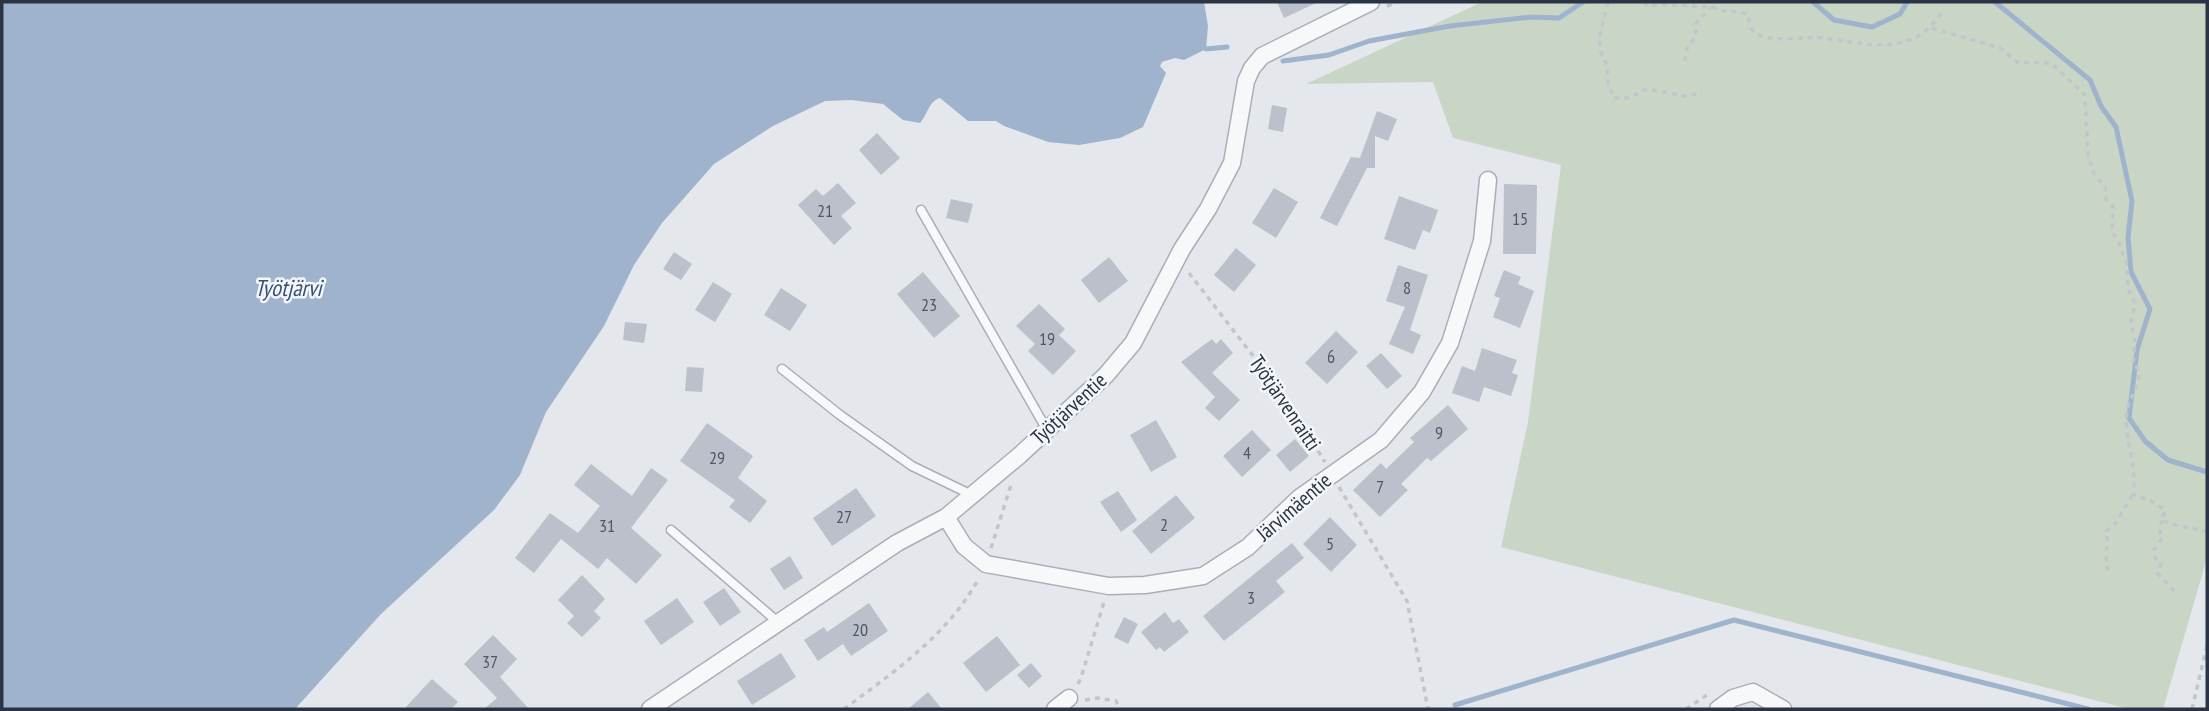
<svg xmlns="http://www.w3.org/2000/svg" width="2209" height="711" font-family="'PT Sans Narrow',sans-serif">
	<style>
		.green { fill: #c9d6c5 }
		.water { fill: #9fb4cc }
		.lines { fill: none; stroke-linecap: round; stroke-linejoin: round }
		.stream { stroke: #9fb4cc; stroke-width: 5 }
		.building { fill: #bbc0ca }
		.lane-casing { stroke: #a9aeb7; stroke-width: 11 }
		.street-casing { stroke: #a9aeb7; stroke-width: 19 }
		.path { stroke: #c2c5cb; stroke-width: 3.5; stroke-dasharray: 5 5; stroke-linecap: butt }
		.lane { stroke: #f7f8fa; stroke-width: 8 }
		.street { stroke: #f7f8fa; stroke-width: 16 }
		.labels { text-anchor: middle; stroke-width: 5; stroke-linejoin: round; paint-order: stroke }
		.number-label { font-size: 18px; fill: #4f5766 }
		.street-label { font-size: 21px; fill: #2b3445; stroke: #f4f6f9 }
		.water-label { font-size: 23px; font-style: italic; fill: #34527a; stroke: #f4f6f9 }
	</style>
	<rect width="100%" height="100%" fill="#e4e7ec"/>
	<path class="green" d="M1482 2H2207V558L2163 709H2129L1501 547 1528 422 1561 165 1453 138 1433 82 1306 84Z"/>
	<path class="water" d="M2 2H1204L1208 26 1206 49 1184 60 1175 58 1162 62 1160 66 1166 73 1143 127 1120 138 1079 145 1048 142 1004 126 996 121H968L940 98C928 102 928 114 920 123L903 120 883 104 851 100 825 101 773 126 714 164 662 223 634 265 604 326 546 412 520 475 494 510 381 614 295 709H2Z"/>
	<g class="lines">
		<path class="stream" d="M1813 2 1834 20 1872 27 1900 14 1907 2
			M1995 2 2090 80 2101 106 2116 127 2132 201 2128 238 2131 272 2150 309 2137 350 2129 418 2145 441 2168 460 2207 472
			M1206 49 1227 47
			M1283 61 1329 55 1369 41 1450 26 1531 17 1559 18 1583 2
			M1455 705 1734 620 2088 709"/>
	</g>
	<path class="building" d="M1277 2H1318L1284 18Z
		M1272 105 1287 108 1283 132 1268 129Z
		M1377 111 1397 119 1388 141 1375 136V168H1367L1337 226 1320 218 1351 157 1360 158Z
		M877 133 900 158 881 175 859 150Z
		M838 183 856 203 841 216 852 228 834 245 798 205 816 189 823 196Z
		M1504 184 1537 185 1536 254H1503Z
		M1274 188 1298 202 1276 238 1252 223Z
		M1399 196 1438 210 1430 233 1423 230 1415 250 1384 239Z
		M951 199 973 204 968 223 946 218Z
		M1236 248 1256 265 1234 292 1214 275Z
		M674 252 692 264 681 280 663 269Z
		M1109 257 1128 281 1099 303 1081 280Z
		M1398 265 1428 275 1410 330 1421 335 1413 354 1389 344 1405 307 1386 301Z
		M1504 270 1521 277 1518 284 1534 291 1520 328 1493 317 1500 298 1494 296Z
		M923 272 960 316 934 338 897 294Z
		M713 282 732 294 715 322 695 310Z
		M781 288 807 305 790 331 764 315Z
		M1039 304 1065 329 1059 335 1076 351 1053 375 1028 351 1035 344 1016 326Z
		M625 322 647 324 644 343 623 340Z
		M1336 331 1358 352 1327 384 1305 363Z
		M1212 339 1216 344 1221 339 1233 353 1212 373 1240 400 1219 421 1205 408 1215 397 1181 362Z
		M1482 348 1517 360 1512 373 1518 375 1511 396 1484 387 1479 402 1452 393 1462 366 1475 371Z
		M1381 353 1402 376 1387 389 1366 366Z
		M687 367 704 368 702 392 685 391Z
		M1448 405 1468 429 1431 461 1427 458 1401 484 1408 490 1380 517 1353 490 1381 463 1386 469 1414 442 1410 438Z
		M1156 420 1177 457 1151 472 1130 435Z
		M707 423 753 456 738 478 767 501 750 523 729 507 735 500 680 461Z
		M1252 430 1271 450 1242 477 1223 456Z
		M1295 439 1309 456 1290 472 1276 455Z
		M591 464 632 496 651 468 668 480 631 528 662 555 636 584 607 558 598 569 561 539 534 573 515 558 550 513 578 533 600 506 574 485Z
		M856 488 876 516 832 546 813 518Z
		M1118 491 1137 520 1121 532 1100 502Z
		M1176 495 1195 518 1151 554 1132 531Z
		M1330 517 1357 545 1331 572 1303 544Z
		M1292 543 1304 558 1276 581 1285 592 1224 641 1203 616Z
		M790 556 803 578 784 590 770 569Z
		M582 575 605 599 594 611 601 618 582 637 567 623 574 616 558 600Z
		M724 588 741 612 720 626 703 602Z
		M677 598 694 622 661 645 644 621Z
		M869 603 888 631 851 656 843 644 818 661 804 640 824 627 827 632Z
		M1165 612 1173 623 1179 619 1189 632 1164 652 1160 647 1156 650 1141 632Z
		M1124 617 1138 624 1128 644 1114 637Z
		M493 635 517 659 500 677 529 709H484L497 698 464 664Z
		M997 636 1020 665 986 692 963 663Z
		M781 653 796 677 752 705 737 681Z
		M1031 663 1042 676 1029 688 1017 675Z
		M432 679 458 702 451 709H404Z
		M928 692 942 709H908Z"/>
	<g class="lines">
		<defs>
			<path id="lane" d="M921 210 1047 430
				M782 369 840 415 912 466 972 495
				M671 530 779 623"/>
			<path id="street" d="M946 517 964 546 986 564 1109 586 1145 585 1203 576 1248 547 1299 498 1381 440 1422 392 1450 343 1482 241 1488 180
				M650 709 897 543 946 517 1020 455 1106 375 1133 343 1182 249 1208 209 1232 163 1246 81 1252 68 1262 56 1371 2
				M1055 709 1069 698
				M1718 709 1733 698 1753 692 1783 709"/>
		</defs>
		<use href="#lane" class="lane-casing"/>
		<use href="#street" class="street-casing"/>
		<path class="path" d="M1608 2 1599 38 1601 52 1607 66 1608 84 1614 98H1629L1647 89 1685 96 1702 93
			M1644 2 1647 6C1667 2 1689 7 1709 7 1714 7 1719 10 1725 11 1733 12 1739 11 1747 14 1749 19 1750 25 1752 29 1763 46 1808 35 1825 38 1869 45 1915 57 1942 11
			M1387 6 1398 2
			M1932 28 2000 48 2017 62 2051 63 2085 95 2088 154 2094 174 2105 187 2106 199 2113 206 2112 232 2118 240 2127 265 2128 289 2135 304 2131 322 2135 341 2133 364 2139 370C2140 385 2132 394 2128 406 2121 430 2138 466 2133 494L2153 502 2165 510 2162 520C2176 527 2192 528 2207 531
			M1685 61 1687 48 1696 36 1695 24 1711 7
			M1189 273 1281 392 1325 462
			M1339 487 1407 601 1428 709
			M2162 520 2159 529 2163 537 2154 550 2155 558 2161 563 2158 574 2177 594
			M991 548 1011 485
			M2108 571C2104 558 2109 544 2106 531L2115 524 2133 494
			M1078 684 1081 678 1104 602
			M1085 700 1098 698 1116 701 1120 709
			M844 709C894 672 949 634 979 578
			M1686 709 1707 695
			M2192 709 2207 646"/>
		<use href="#lane" class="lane"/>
		<use href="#street" class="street"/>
	</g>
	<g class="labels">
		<g class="number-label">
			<text x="825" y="217">21</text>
			<text x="1520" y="225">15</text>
			<text x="1407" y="294">8</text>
			<text x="929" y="311">23</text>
			<text x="1047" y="345">19</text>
			<text x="1331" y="363">6</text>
			<text x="1439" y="439">9</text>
			<text x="1247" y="459">4</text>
			<text x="717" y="464">29</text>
			<text x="1380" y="493">7</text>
			<text x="844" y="523">27</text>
			<text x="1164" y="531">2</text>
			<text x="607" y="532">31</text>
			<text x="1330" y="550">5</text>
			<text x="1251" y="604">3</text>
			<text x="860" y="636">20</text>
			<text x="490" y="668">37</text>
		</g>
		<g class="street-label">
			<text transform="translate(1285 403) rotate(56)" y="7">Työtjärvenraitti</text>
			<text transform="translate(1069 409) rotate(-43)" y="7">Työtjärventie</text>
			<text transform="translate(1294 507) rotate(-41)" y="7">Järvimäentie</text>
		</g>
		<g class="water-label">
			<text x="288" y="296">Työtjärvi</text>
		</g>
	</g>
	<rect width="2209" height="711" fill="none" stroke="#2b3445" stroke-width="7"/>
</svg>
